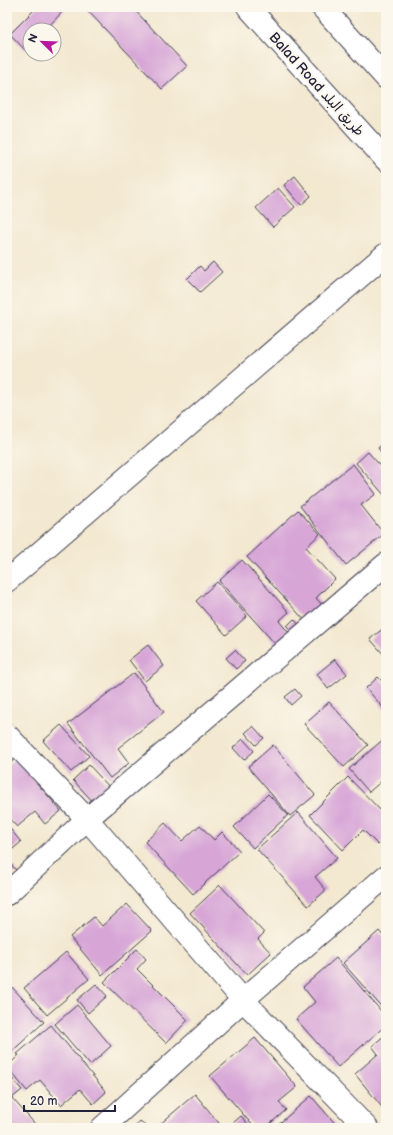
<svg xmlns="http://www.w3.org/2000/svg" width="393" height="1135" font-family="'Balsamiq Sans','Playpen Sans Arabic',sans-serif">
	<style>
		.building { fill: #d7a6d7 }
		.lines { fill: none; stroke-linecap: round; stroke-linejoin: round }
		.minor-casing { stroke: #414051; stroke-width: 24 }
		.trunk-casing { stroke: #414051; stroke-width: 24 }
		.minor { stroke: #fff; stroke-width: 22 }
		.trunk { stroke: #fff; stroke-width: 22 }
		.labels { text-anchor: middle; stroke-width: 4; stroke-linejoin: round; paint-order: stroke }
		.street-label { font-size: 14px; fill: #22223b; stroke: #fbf7ec }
	</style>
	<rect width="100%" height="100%" fill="#fbf7ec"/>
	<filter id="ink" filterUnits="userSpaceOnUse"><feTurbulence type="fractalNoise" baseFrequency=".025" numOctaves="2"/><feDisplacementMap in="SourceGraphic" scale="8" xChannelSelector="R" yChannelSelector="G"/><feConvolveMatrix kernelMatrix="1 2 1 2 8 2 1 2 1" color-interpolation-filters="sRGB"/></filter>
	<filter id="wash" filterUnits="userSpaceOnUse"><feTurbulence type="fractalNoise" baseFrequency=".012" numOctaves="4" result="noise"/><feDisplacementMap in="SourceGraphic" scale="16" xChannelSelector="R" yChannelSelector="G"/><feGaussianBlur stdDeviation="0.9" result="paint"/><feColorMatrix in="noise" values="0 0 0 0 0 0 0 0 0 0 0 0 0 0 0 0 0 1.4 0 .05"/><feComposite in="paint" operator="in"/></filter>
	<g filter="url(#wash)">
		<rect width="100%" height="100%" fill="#f3e8d0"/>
		<g id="blocks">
			<path class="building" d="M37 7H67L45 30H30V45L25 50 10 34Z
				M88 7H132L187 66 162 89 86 9Z
				M295 176 311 196 301 205 284 185Z
				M278 188 295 207 273 227 256 208Z
				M213 262 222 272 200 292 187 279 200 266 204 271Z
				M386 441V458L378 448Z
				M368 452 386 472V497L356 463Z
				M353 464 376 494 361 505 384 534 346 565 300 506Z
				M298 510 320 534 306 547 335 579 316 598 325 608 308 624 247 557Z
				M242 560 289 612 279 621 290 634 277 646 219 581Z
				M217 582 247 616 226 635 196 601Z
				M294 619 302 628 295 635 287 626Z
				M384 628 386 630V657L370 639Z
				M148 645 164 666 145 681 129 660Z
				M235 650 245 661 236 669 226 658Z
				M335 659 347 674 328 689 317 674Z
				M134 673 164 712 118 748 129 763 110 778 68 724Z
				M378 677 385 684 386 683V711L366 688Z
				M295 689 301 696 291 705 285 697Z
				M329 702 368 745 344 767 304 724Z
				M61 725 89 756 71 772 43 741Z
				M253 726 264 738 256 745 245 733Z
				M386 737V777L369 792 349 769Z
				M243 739 254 751 244 760 233 748Z
				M273 745 315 795 290 816 248 767Z
				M16 758 61 811 45 824 35 812 17 827 7 816V766Z
				M89 765 112 790 96 805 73 780Z
				M348 777 386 816V837L378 845 363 830 343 850 310 815Z
				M268 794 288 815 253 848 234 827Z
				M298 812 337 858 315 877 326 890 308 906 257 849Z
				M165 823 182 841 200 825 214 840 222 832 240 851 193 894 145 842Z
				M7 825 21 842 7 854Z
				M7 860 17 871 7 879Z
				M220 885 264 933 258 939 271 953 247 975 190 913Z
				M127 904 152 931 102 975 70 937 94 917 102 926Z
				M379 931 386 939V1012L343 963Z
				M137 949 146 959 137 969 188 1020 166 1043 104 982Z
				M66 952 89 979 47 1015 24 988Z
				M336 958 386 1017V1025L338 1067 296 1019 315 1002 303 987Z
				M96 984 107 996 88 1013 77 1000Z
				M11 986 44 1022 7 1056V989Z
				M77 1005 111 1046 90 1065 55 1024Z
				M51 1025 106 1092 93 1104 80 1089 61 1105 40 1080 27 1091 7 1067 19 1055 17 1054Z
				M386 1034V1112L355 1074 378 1054 372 1046Z
				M255 1038 297 1087 279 1102 286 1110 265 1128H255L210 1076Z
				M7 1073 22 1090 12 1098 35 1124 31 1128H7Z
				M195 1094 223 1128H161L159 1125Z
				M311 1096 339 1128H274Z
				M241 1116 251 1128H227Z
				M140 1121 148 1128H134Z"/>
		</g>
	</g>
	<g filter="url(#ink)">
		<use href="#blocks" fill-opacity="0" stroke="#414051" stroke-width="1"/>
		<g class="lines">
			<defs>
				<path id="minor" d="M7 581 386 254
					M7 735 87 819 243 1000 367 1128
					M7 894 87 819 386 564
					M102 1128 243 1000 386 876"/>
				<path id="trunk" d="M248 7 386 160
					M322 7 386 78"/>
			</defs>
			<use href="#minor" class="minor-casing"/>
			<use href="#trunk" class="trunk-casing"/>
			<use href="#minor" class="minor"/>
			<use href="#trunk" class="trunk"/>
		</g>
	</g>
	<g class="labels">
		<g class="street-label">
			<text transform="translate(317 84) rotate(48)" y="5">Balad Road طريق البلد</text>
		</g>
	</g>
	<rect width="393" height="1135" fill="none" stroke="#fbf7ec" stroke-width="24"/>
	<g transform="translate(42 42) rotate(293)"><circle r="19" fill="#fbf7ec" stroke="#a4a2a5"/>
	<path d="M0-3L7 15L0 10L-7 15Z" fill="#b5179e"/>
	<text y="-6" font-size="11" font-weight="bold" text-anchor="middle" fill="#22223b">N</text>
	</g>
	<path d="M24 1105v6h91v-6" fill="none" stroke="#22223b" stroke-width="2"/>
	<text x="30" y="1105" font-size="12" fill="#22223b" stroke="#fbf7ec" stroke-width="3" paint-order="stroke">20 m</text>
</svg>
